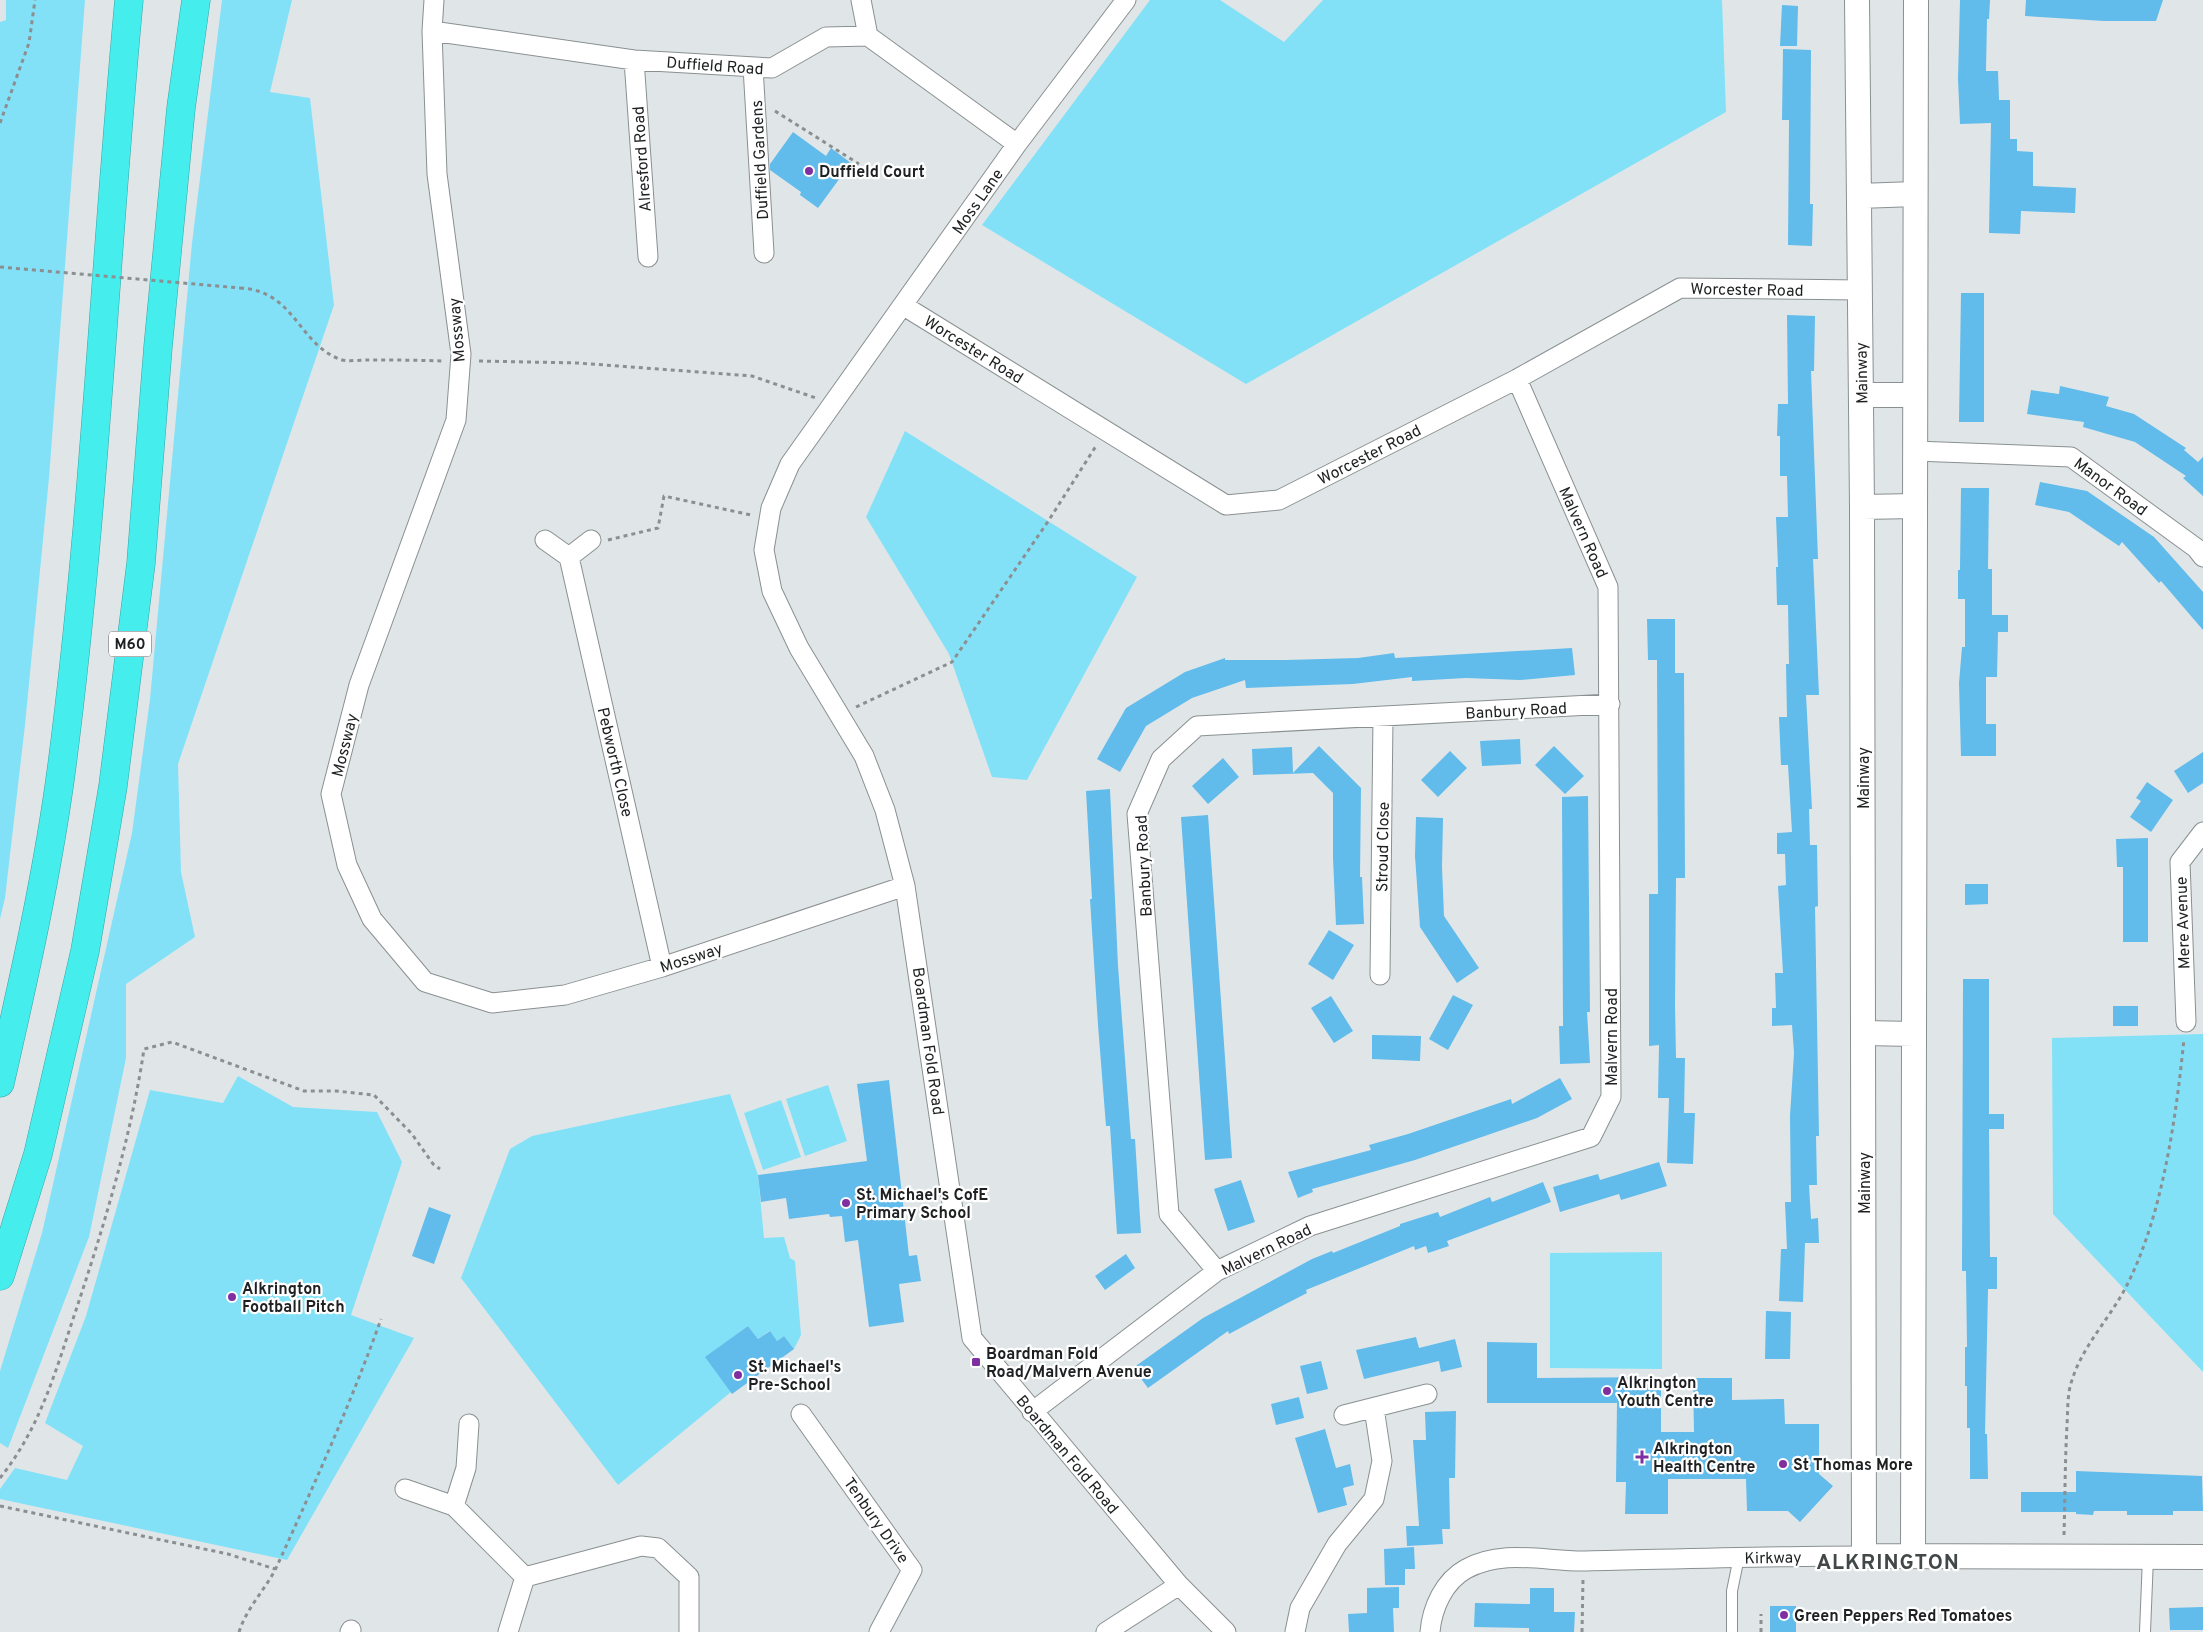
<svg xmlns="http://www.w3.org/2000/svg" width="2203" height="1632" font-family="Overpass,sans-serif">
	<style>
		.green { fill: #83e1f7 }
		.building { fill: #61bbeb }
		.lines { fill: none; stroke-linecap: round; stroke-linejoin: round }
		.service-casing { stroke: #8a9091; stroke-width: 12 }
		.minor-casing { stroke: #8a9091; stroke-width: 21 }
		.tertiary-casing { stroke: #8a9091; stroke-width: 26 }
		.motorway-casing { stroke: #37a5a6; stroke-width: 29 }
		.path { stroke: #8b8f91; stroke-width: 3; stroke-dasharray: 4 4; stroke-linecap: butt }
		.service { stroke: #fff; stroke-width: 10 }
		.minor { stroke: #fff; stroke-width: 19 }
		.tertiary { stroke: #fff; stroke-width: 24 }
		.motorway { stroke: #45eded; stroke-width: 28 }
		.path-bridge { stroke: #8b8f91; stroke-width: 3; stroke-dasharray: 4 4; stroke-linecap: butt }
		.poi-dot { fill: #7f2f9f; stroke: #fff; stroke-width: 2 }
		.labels { text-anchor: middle; stroke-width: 4.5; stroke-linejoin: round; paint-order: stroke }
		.shield { fill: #fff; stroke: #626364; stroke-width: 1 }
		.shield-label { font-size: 15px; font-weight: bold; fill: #1e2021 }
		.street-label { font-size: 16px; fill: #1e2021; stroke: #fff }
		.poi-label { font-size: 16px; font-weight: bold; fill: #1e2021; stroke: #fff; text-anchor: start }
		.district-label { font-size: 21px; font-weight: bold; letter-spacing: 1px; fill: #424748; stroke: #fff }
	</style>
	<rect width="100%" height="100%" fill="#e0e6e8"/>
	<path class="green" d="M6 0H85L49 478 25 725 5 898 0 919V22L6 20Z
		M222 0H292L270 92 310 98 334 305 178 764 181 872 195 937 126 984V1058L89 1237 8 1448 0 1443V1371L42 1233 132 833 150 699 192 243Z
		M1150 0H1220L1284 42 1323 0H1722L1726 112 1246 384 982 225Z
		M905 431 1137 577 1027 780 992 777 949 654 866 517Z
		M2203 1034V1372L2053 1214 2052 1038Z
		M238 1076 293 1107 377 1112 402 1162 351 1315 414 1338 287 1560 0 1499V1489L15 1468 67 1480 83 1446 45 1423 86 1316 150 1090 223 1103Z
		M828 1085 847 1141 805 1156 786 1099Z
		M730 1094 758 1175 764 1238 784 1237 790 1258 795 1261 801 1335 794 1349 784 1336 777 1341 769 1331 758 1339 748 1326 706 1357 731 1392 618 1485 461 1278 510 1149 532 1136Z
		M781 1100 801 1157 763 1170 744 1113Z
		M1662 1252V1369L1550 1368V1253Z"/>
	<path class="building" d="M1960 0H1990L1989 19H1987L1986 71H1998L1999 100H2010V139H2017V151L2033 152V186L2076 188 2075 213 2021 211 2020 234 1989 233 1991 123 1960 124 1958 79Z
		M2026 0H2163L2156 21H2104L2025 16Z
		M1782 5 1798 6 1797 46H1780Z
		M1783 49 1811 50 1810 204H1813L1812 246 1788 245 1789 120H1782Z
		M793 132 826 156 831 148 851 163 818 208 800 195 801 192 770 170V164Z
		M1961 293H1984V422H1959Z
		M1787 315 1815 316 1814 371H1811L1818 559H1813L1819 695H1806L1812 809H1809L1810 845H1817L1818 906 1815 907 1819 1136H1816L1817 1185H1809L1811 1219 1818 1218 1819 1243H1805L1803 1302 1779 1301 1781 1249H1787L1785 1202H1791L1790 1116 1794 1053 1792 1025 1772 1026V1008H1776L1775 973H1783L1778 886 1786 885 1785 854H1777V833L1792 832 1788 765H1781L1779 717H1787L1786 664H1789L1788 605H1777L1776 567H1778L1776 517H1788L1787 476H1780V436H1777L1778 404H1788Z
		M2060 386 2109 397 2106 406 2134 414 2186 448 2184 450 2198 462 2203 457V496L2183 478 2186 476 2135 442 2083 427 2084 422 2027 414 2031 390 2059 394Z
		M2040 482 2087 491 2154 537 2203 592V630L2161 581 2159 583 2122 542 2119 546 2069 512 2035 505Z
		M1961 488H1989L1988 569H1992V615H2008V632H1998L1997 677H1986V724H1996V756H1961L1959 683 1962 647H1965V599H1958V570H1960Z
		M1647 619H1675V673H1684L1685 878H1676L1675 1005 1676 1058H1685L1684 1113H1695L1693 1164 1667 1163 1669 1098H1658L1659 1045 1649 1046V894H1658L1657 660H1648Z
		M1572 648 1575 675 1520 680 1466 678 1412 681V677L1353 684 1246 688 1245 680 1192 698 1146 726 1120 772 1097 759 1126 708 1185 672 1225 658V660H1286L1358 658 1394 653 1395 658Z
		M1520 739 1521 764 1482 766 1480 741Z
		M1319 746 1361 788 1360 877H1362L1364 924 1336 925 1333 858V793L1313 773 1253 775 1252 749 1292 747 1293 773Z
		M1554 746 1584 776 1565 794 1535 765Z
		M1450 751 1467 768 1438 797 1421 780Z
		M2203 752V783L2188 793 2174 771Z
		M1223 758 1239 777 1208 804 1192 786Z
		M2147 782 2173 800 2151 832 2130 817 2141 801 2136 798Z
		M1110 789 1118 966 1131 1139H1135L1141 1233 1117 1234 1110 1126H1106L1098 1025 1090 899H1092L1086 791Z
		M1588 796 1590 1012H1587L1590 1063 1560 1064 1559 1026H1563L1562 797Z
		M1208 815 1232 1158 1205 1160 1181 817Z
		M1416 817 1443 818 1442 867 1444 916 1479 968 1457 983 1420 927 1415 856Z
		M2148 838V942H2123V867H2117L2116 839Z
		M1965 884H1988V904L1965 905Z
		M1329 930 1354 945 1333 980 1308 964Z
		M1963 979H1989V1114H2004V1129H1989L1990 1257H1997V1289H1988L1985 1434H1987L1988 1479H1970V1428H1967V1386H1965V1347H1967L1966 1271H1962Z
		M1453 995 1473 1005 1448 1050 1429 1039Z
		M1331 996 1353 1031 1334 1043 1311 1008Z
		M2113 1006H2138V1026H2113Z
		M1372 1035 1421 1036 1420 1061 1372 1059Z
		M1560 1078 1572 1099 1537 1118 1415 1160 1312 1189 1313 1192 1298 1198 1288 1172 1371 1150 1369 1145 1408 1134 1511 1099 1512 1104Z
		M889 1080 909 1256 917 1255 921 1281 899 1284 904 1322 869 1327 858 1240 845 1242 842 1216 830 1217 829 1214 789 1219 786 1198 761 1202 758 1175 867 1161 857 1084Z
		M1659 1162 1667 1186 1621 1200 1619 1194 1560 1212 1553 1187 1598 1174 1600 1180Z
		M1241 1180 1255 1222 1228 1231 1214 1189Z
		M1543 1182 1551 1202 1447 1241 1449 1246 1428 1253 1426 1246 1415 1250 1414 1246 1306 1290 1307 1293 1274 1310 1229 1334 1228 1331 1148 1388 1133 1368 1203 1318 1312 1259 1332 1251 1333 1253 1400 1226V1224L1438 1212 1440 1217 1490 1197 1492 1202Z
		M429 1207 451 1215 434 1264 412 1256Z
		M1126 1254 1135 1268 1105 1290 1095 1276Z
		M1766 1311 1791 1312 1790 1359H1765Z
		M748 1326 758 1339 770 1331 777 1341 784 1336 794 1349 732 1394 705 1357Z
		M1416 1337 1419 1348 1455 1339 1462 1367 1441 1372 1439 1361 1364 1379 1356 1350Z
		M1487 1342 1537 1343V1378L1661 1377V1432H1694L1693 1378H1732V1400L1784 1399 1785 1424H1819V1474L1833 1486 1800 1522 1788 1511H1747L1746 1479H1668V1514H1625L1626 1482H1616L1617 1403H1487Z
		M1321 1361 1328 1389 1307 1394 1300 1366Z
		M1299 1397 1304 1418 1276 1425 1271 1404Z
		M1456 1411 1455 1478H1449L1450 1529H1442L1443 1544 1407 1546 1406 1526H1419L1413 1440H1426L1425 1412Z
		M1325 1429 1336 1468 1350 1464 1354 1485 1343 1488 1347 1505 1318 1513 1295 1438Z
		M2076 1471 2202 1476 2203 1511H2173V1515H2127V1511H2094L2093 1515 2076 1514V1512H2021V1492H2076Z
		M1414 1547 1415 1569H1405V1585H1385L1384 1549Z
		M1399 1587V1608H1393L1394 1632H1349L1348 1614 1367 1613V1588Z
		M1530 1588H1554V1612H1575L1574 1632H1529V1628L1474 1627 1475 1603 1530 1604Z
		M1770 1606H1796V1632H1770Z
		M2203 1607V1630H2170L2169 1608Z"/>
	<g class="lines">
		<defs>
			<path id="service" d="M1732 1632V1591L1739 1557
				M2145 1632 2148 1557"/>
			<path id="minor" d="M434 0 432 31 437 174 461 354 456 420 359 685 331 794 347 865 372 919 425 982 492 1003 565 995 662 967 905 886
				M861 0 868 36
				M1126 0 1017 144 790 464 771 508 764 550 772 591 799 648 864 756 885 810 905 886 972 1338 1179 1585 1226 1632
				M432 31 634 60 772 68 826 37 868 36 1017 144
				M634 60 648 257
				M753 67 764 253
				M904 306 1226 505 1279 500 1517 379 1680 288 1860 290
				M1915 451 2071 457 2196 548 2203 557
				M545 540 569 557
				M591 540 569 557 662 967
				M1380 975 1383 718
				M2186 1022 2180 862 2203 832
				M1217 1271 1169 1214 1137 814 1161 759 1197 726 1610 704
				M1032 1412 1217 1271 1310 1226 1591 1137 1611 1097 1608 587 1517 379
				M801 1414 912 1570 879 1632
				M1344 1415 1427 1394
				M405 1489 454 1506 525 1577 641 1546 658 1548 689 1577V1632
				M454 1506 466 1468 469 1424
				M350 1632 351 1630
				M508 1632 525 1577
				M1106 1632 1179 1585
				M1295 1632 1300 1608 1337 1544 1374 1499 1382 1461 1374 1408
				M1430 1632C1432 1608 1444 1581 1466 1569 1503 1548 1547 1562 1586 1561 1679 1559 1771 1556 1864 1556"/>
			<path id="tertiary" d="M1857 0 1862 507 1864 1556 2203 1557
				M1859 196 1915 194
				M1862 395H1915
				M1862 507 1915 506
				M1864 1033 1914 1034
				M1913 1556 1916 0"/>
			<path id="motorway" d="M0 1083C24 978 48 872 62 765 95 511 105 255 129 0
				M0 1276 38 1154 85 951 113 786 141 563 158 347 181 108 196 0"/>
		</defs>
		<use href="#service" class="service-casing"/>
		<use href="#minor" class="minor-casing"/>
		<use href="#tertiary" class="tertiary-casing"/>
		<use href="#motorway" class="motorway-casing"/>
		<path class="path" d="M775 111 859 164
			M0 123 29 43 35 0
			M240 288C295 291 297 342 339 359 346 362 358 360 366 360 391 360 417 360 442 361
			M479 361 578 363 752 376 816 398
			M608 540 658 528 664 496 751 515
			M856 707 952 662 1049 520 1096 446
			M0 1478C40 1428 55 1373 75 1313 103 1229 131 1138 144 1049L172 1042 304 1091H336L374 1095 412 1134 433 1164 440 1169
			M0 1506 228 1554 275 1569
			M2064 1535C2065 1498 2065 1462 2067 1425 2068 1410 2067 1394 2072 1380 2083 1345 2111 1317 2127 1285 2163 1214 2176 1117 2184 1039
			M239 1632C247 1607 266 1589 277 1566 314 1485 351 1403 381 1319
			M1582 1632 1583 1579
			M1761 1632V1614"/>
		<use href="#service" class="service"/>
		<use href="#minor" class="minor"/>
		<use href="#tertiary" class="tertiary"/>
		<use href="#motorway" class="motorway"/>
		<path class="path-bridge" d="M0 267 240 288"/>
	</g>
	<g class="poi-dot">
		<circle cx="809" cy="171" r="5"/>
		<circle cx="846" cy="1203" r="5"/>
		<circle cx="232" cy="1297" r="5"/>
		<rect x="971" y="1357" width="10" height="10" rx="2.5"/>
		<circle cx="738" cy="1375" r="5"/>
		<circle cx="1607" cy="1391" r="5"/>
		<path d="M1639.5 1449.5h5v5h5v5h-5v5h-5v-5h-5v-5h5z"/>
		<circle cx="1783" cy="1464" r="5"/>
		<circle cx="1784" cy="1615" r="5"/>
	</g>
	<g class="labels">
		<rect class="shield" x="109" y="631.5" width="42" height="25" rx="4"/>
		<g class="shield-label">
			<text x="130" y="649">M60</text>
		</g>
		<g class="street-label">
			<text transform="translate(715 65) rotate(4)" y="6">Duffield Road</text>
			<text transform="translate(641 159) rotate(-94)" y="6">Alresford Road</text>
			<text transform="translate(759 160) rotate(-93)" y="6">Duffield Gardens</text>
			<text transform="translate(977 201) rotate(-55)" y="6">Moss Lane</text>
			<text transform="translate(1747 289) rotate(1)" y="6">Worcester Road</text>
			<text transform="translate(456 330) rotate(-95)" y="6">Mossway</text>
			<text transform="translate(974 349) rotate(32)" y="6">Worcester Road</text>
			<text transform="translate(1861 373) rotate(-91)" y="6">Mainway</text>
			<text transform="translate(1369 454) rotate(-27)" y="6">Worcester Road</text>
			<text transform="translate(2111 486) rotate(36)" y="6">Manor Road</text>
			<text transform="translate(1584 532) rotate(66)" y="6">Malvern Road</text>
			<text transform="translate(1516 710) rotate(-3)" y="6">Banbury Road</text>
			<text transform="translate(344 745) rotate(-76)" y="6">Mossway</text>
			<text transform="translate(616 762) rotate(77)" y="6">Pebworth Close</text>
			<text transform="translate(1863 778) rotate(-90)" y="6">Mainway</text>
			<text transform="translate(1382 847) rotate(-89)" y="6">Stroud Close</text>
			<text transform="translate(1143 866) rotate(-93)" y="6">Banbury Road</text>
			<text transform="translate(2182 923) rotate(-92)" y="6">Mere Avenue</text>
			<text transform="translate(691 957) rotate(-18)" y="6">Mossway</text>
			<text transform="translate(1611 1037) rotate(-90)" y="6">Malvern Road</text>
			<text transform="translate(929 1041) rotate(82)" y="6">Boardman Fold Road</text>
			<text transform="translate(1864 1183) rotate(-90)" y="6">Mainway</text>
			<text transform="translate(1266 1249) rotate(-26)" y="6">Malvern Road</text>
			<text transform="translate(1068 1454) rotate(50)" y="6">Boardman Fold Road</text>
			<text transform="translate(877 1520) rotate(55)" y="6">Tenbury Drive</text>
			<text transform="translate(1773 1557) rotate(-1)" y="6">Kirkway</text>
		</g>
		<g class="poi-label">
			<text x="819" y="177">Duffield Court</text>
			<text x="856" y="1200">St. Michael's CofE<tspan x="856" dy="18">Primary School</tspan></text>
			<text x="242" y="1294">Alkrington<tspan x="242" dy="18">Football Pitch</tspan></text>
			<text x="986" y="1359">Boardman Fold<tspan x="986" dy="18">Road/Malvern Avenue</tspan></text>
			<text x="748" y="1372">St. Michael's<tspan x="748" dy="18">Pre-School</tspan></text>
			<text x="1617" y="1388">Alkrington<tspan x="1617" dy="18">Youth Centre</tspan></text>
			<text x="1653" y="1454">Alkrington<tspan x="1653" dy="18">Health Centre</tspan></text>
			<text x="1793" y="1470">St Thomas More</text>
			<text x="1794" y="1621">Green Peppers Red Tomatoes</text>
		</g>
		<g class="district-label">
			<text x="1888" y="1569">ALKRINGTON</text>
		</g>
	</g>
</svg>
